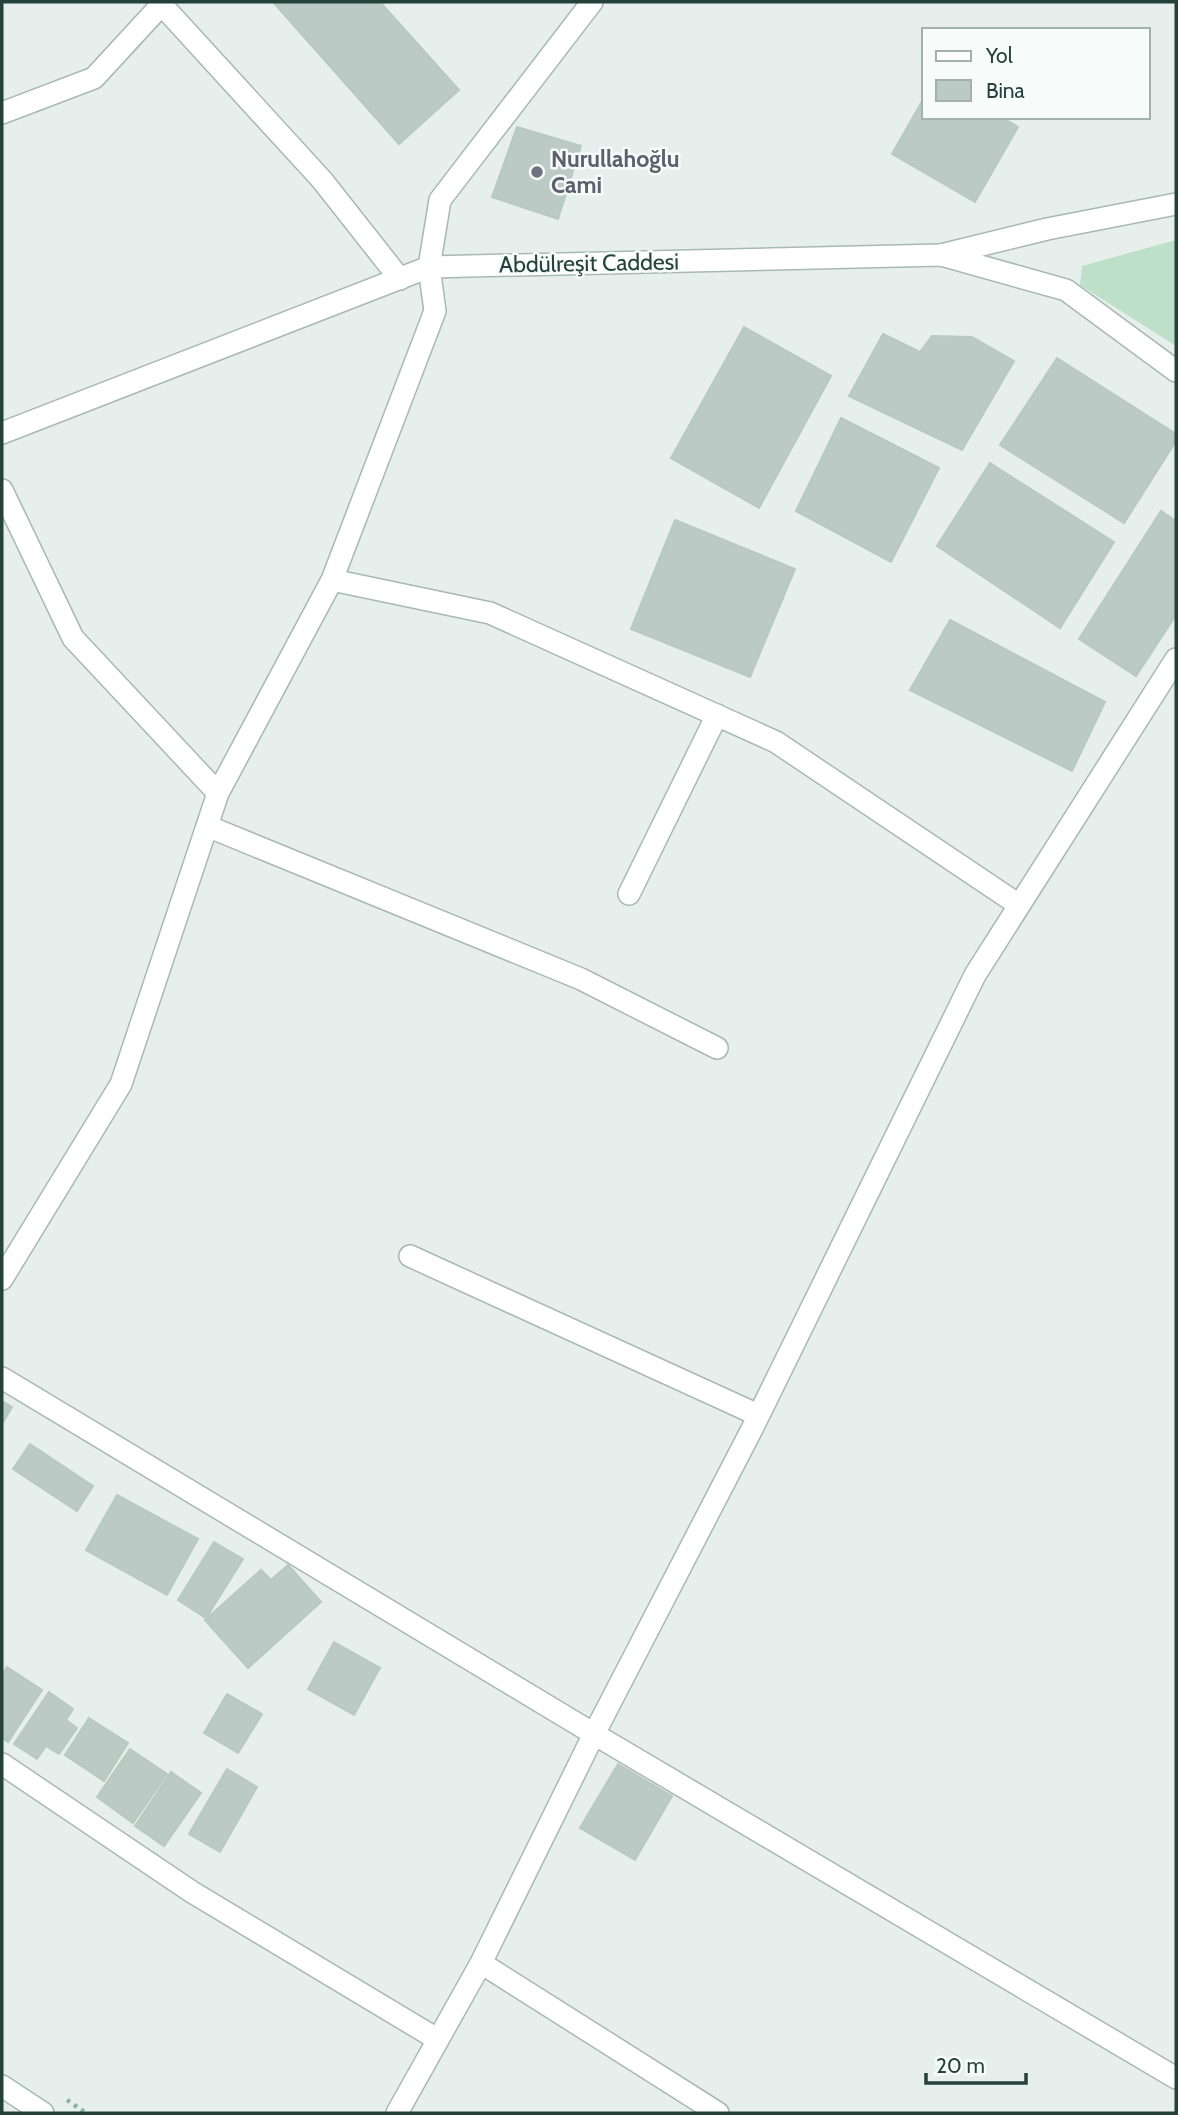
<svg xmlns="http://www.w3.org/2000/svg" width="1178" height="2115" font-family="Cabin,sans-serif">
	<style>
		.green { fill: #bfe0c8 }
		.building { fill: #bbcac4; stroke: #b8c9c2; stroke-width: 2 }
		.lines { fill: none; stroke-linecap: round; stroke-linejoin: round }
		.minor-casing { stroke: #a8b8b2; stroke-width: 24 }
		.tertiary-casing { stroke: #a8b8b2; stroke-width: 24 }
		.secondary-casing { stroke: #a4bbb3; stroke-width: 24 }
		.path { stroke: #86b3a5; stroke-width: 4.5; stroke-dasharray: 3.5 5; stroke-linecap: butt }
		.minor { stroke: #fff; stroke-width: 21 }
		.tertiary { stroke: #fff; stroke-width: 21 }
		.secondary { stroke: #fff; stroke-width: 21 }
		.worship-dot { fill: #6b7280; stroke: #f7fbf9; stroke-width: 2.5 }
		.labels { text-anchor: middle; stroke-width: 5; stroke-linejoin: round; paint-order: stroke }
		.worship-label { font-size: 23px; font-weight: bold; fill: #5b616d; stroke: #f7fbf9; text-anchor: start }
		.street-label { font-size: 23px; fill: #24423a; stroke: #f7fbf9 }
	</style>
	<rect width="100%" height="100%" fill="#e6efeb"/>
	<path class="green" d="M1176 240V346L1080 285 1082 266Z"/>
	<path class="building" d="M273 2H380L459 90 399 144Z
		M924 98V117H1001L1018 127 975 202 892 154Z
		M517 127 581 146 558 219 492 197Z
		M744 327 831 376 759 508 671 458Z
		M883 334 920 352 932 336 972 337 1014 361 962 450 849 396Z
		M1057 358 1176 434V441L1124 523 1000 445Z
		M841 418 939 468 891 562 796 511Z
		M990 463 1114 542 1060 628 937 546Z
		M1161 511 1176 521V615L1136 676 1079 639Z
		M675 520 795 569 750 677 631 629Z
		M950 620 1105 702 1072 771 910 690Z
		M2 1401 12 1407 2 1424Z
		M30 1444 93 1486 77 1511 13 1469Z
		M117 1495 198 1539 167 1595 86 1550Z
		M214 1542 243 1559 206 1618 178 1600Z
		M288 1565 321 1602 248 1668 205 1620 261 1570 271 1580Z
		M334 1642 380 1668 354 1715 308 1689Z
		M7 1667 42 1690 8 1742 2 1738V1675Z
		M49 1692 73 1709 66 1720 77 1728 59 1754 46 1746 37 1759 14 1744Z
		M227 1694 262 1714 238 1753 204 1733Z
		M89 1718 128 1743 104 1781 65 1755Z
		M130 1749 167 1774 133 1823 97 1797Z
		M618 1764 672 1796 635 1860 580 1828Z
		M227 1769 257 1787 220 1852 189 1834Z
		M171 1772 201 1793 164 1846 135 1826Z"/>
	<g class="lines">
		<defs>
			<path id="minor" d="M161 4 322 180 400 279
				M2 113 94 78 164 2
				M941 255 1047 229 1176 204
				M2 490 73 638 218 793
				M332 580 490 613 776 742 1019 905
				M207 826 581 979 717 1048
				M629 894 717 715
				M410 1256 758 1415
				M2 1279 121 1084 218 793 332 580 435 311 429 267 440 200 592 2
				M2 1378 594 1734 1176 2078
				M2 1764 192 1892 437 2039
				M481 1963 718 2113"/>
			<path id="tertiary" d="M2 433 429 267 941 255 1066 290 1176 371
				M397 2113 481 1963 594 1734 752 1429 975 975 1176 659"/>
			<path id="secondary" d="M2 2086 43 2113"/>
		</defs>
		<use href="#minor" class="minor-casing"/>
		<use href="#tertiary" class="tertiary-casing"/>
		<use href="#secondary" class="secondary-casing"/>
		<path class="path" d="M67 2100 86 2113"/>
		<use href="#minor" class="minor"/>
		<use href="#tertiary" class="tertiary"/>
		<use href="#secondary" class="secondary"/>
	</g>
	<circle class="worship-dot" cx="537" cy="172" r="7"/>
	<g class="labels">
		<g class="worship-label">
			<text x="551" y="167">Nurullahoğlu<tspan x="551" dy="26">Cami</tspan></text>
		</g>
		<g class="street-label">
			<text transform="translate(589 263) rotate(-1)" y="8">Abdülreşit Caddesi</text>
		</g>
	</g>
	<rect width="1178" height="2115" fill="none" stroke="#24423a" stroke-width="7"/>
	<rect x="922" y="28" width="228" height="91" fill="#f7fbf9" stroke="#a3b1ad" stroke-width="2"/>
	<rect x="936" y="51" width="35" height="10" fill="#ffffff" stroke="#a3b1ad" stroke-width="2"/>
	<text x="986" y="63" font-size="21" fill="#24423a">Yol</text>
	<rect x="936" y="80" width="35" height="21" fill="#bbcac4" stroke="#a3b1ad" stroke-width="2"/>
	<text x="986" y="98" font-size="21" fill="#24423a">Bina</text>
	<path d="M926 2073v10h100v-10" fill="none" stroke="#24423a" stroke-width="3.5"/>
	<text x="936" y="2073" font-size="21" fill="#24423a" stroke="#f7fbf9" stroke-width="5" paint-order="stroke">20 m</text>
</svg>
